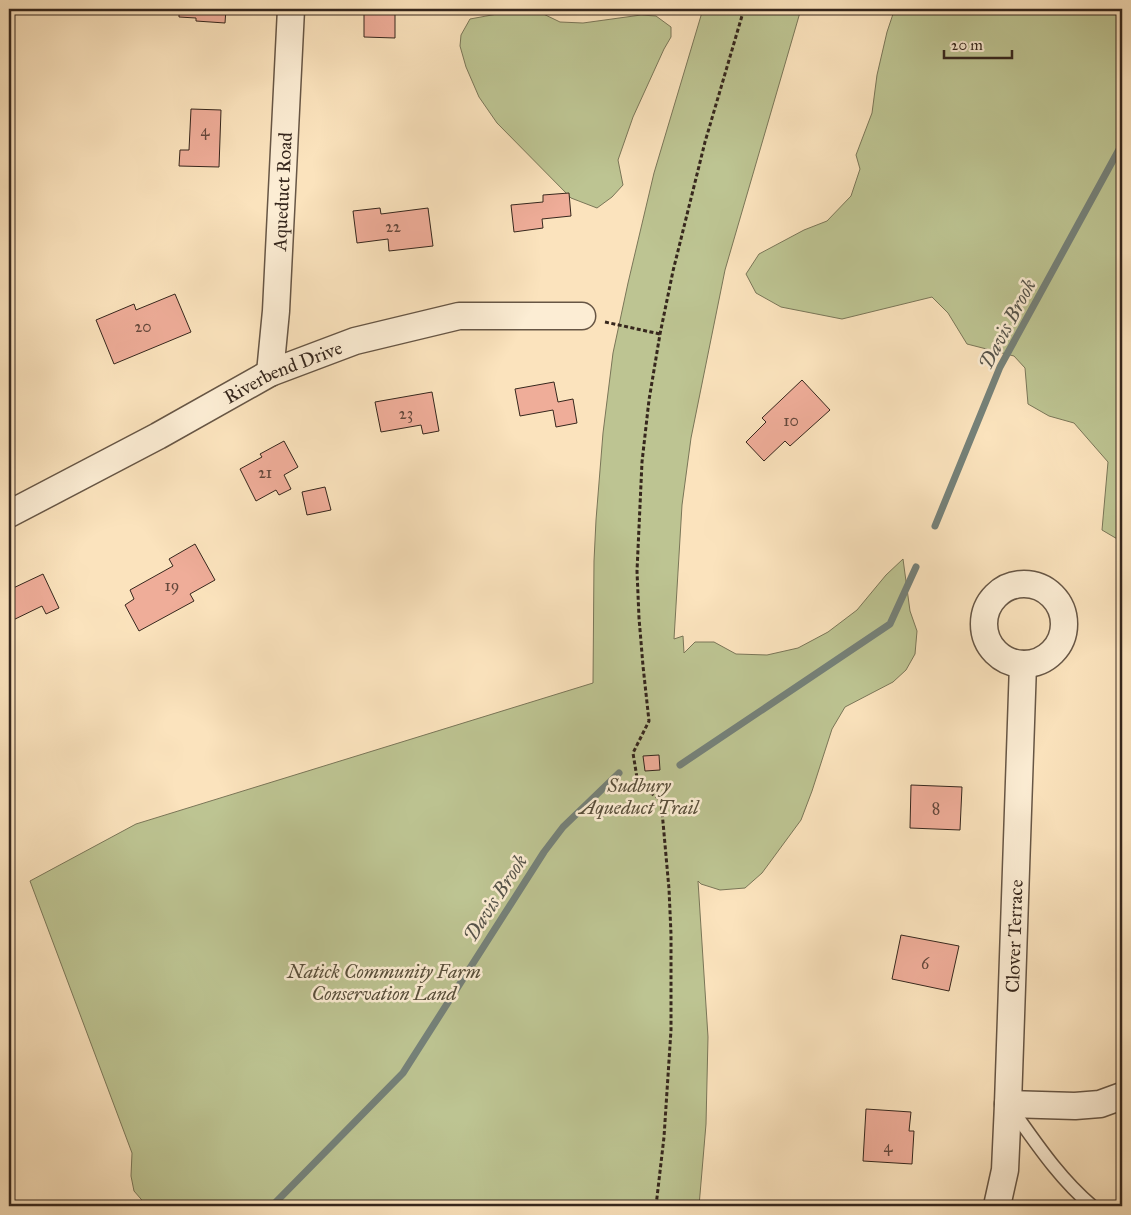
<svg xmlns="http://www.w3.org/2000/svg" width="1131" height="1215" font-family="'IM FELL Great Primer',serif">
	<style>
		.green { fill: #bdc492; stroke: #7a7658 }
		.lines { fill: none; stroke-linecap: round; stroke-linejoin: round }
		.stream { stroke: #758179; stroke-width: 7 }
		.building { fill: #efad99; stroke: #36271d }
		.lane-casing { stroke: #675645; stroke-width: 15 }
		.street-casing { stroke: #675645; stroke-width: 29 }
		.path { stroke: #36271d; stroke-width: 3; stroke-dasharray: 4 2.5; stroke-linecap: butt }
		.lane { stroke: #fcedd4; stroke-width: 12 }
		.street { stroke: #fcedd4; stroke-width: 26 }
		.labels { text-anchor: middle; stroke-width: 5; stroke-linejoin: round; paint-order: stroke }
		.number-label { font-size: 16px; fill: #64483c }
		.street-label { font-size: 19px; fill: #36271d; stroke: #fcedd4 }
		.park-label { font-size: 19px; font-style: italic; fill: #584e3a; stroke: #fcedd4 }
		.water-label { font-size: 20px; font-style: italic; fill: #56544b; stroke: #fcedd4 }
	</style>
	<rect width="100%" height="100%" fill="#fbe3bd"/>
	<filter id="stains"><feTurbulence type="fractalNoise" baseFrequency=".004" numOctaves="4"/><feColorMatrix values="0 0 0 0 .2 0 0 0 0 .09 0 0 0 0 .02 0 0 0 .5 -.17"/></filter>
	<radialGradient id="worn" r=".72"><stop offset=".6" stop-color="#630" stop-opacity="0"/><stop offset="1" stop-color="#630" stop-opacity=".3"/></radialGradient>
	<path class="green" d="M533 9 560 22 583 23 641 15 656 16 671 27V37L664 49 633 117 618 160 623 185 612 197 597 208 571 198 497 123 479 97 466 67 460 46 461 35 470 19 519 10Z
		M703 9H801L725 270 691 438 682 505 674 639 683 636 684 653 695 642H714L736 654 767 655 798 648 828 632 857 610 886 575 903 559 910 611 917 631 915 654 906 670 893 682 845 707 832 729 812 791 801 820 762 873 745 888 720 890 701 884 698 881 708 1037 706 1124 699 1206H147L134 1191 131 1176 132 1153 30 881 136 824 593 683 594 561 596 520 603 433 613 353 628 283 654 173Z
		M897 9H1122V540H1119L1102 530 1108 462 1074 423 1049 416 1028 404 1025 368 1014 356 967 344 948 313 932 297 842 319 781 307 756 293 746 274 759 254 804 230 827 221 851 196 860 169 856 155 872 113 877 75 887 32 894 11Z"/>
	<g class="lines">
		<path class="stream" d="M935 526 1000 367 1122 144
			M680 765 890 624 916 567
			M272 1206 403 1073 544 852 563 827 619 773"/>
	</g>
	<path class="building" d="M179 9H226L225 23 196 21V18L179 17Z
		M364 9H395V38L364 37Z
		M191 109 221 110 219 167 179 166 180 150H189Z
		M569 193 571 216 542 219 543 228 514 232 511 205 543 202V195Z
		M380 208 381 214 428 208 433 246 389 251 388 239 357 243 353 211Z
		M175 294 191 332 114 364 96 320 134 304 136 310Z
		M802 380 830 410 790 446 785 441 764 461 746 442 766 422 762 418Z
		M554 382 558 402 573 399 577 423 556 427 553 410 520 416 515 389Z
		M432 392 439 431 423 434 421 425 381 432 375 402Z
		M284 441 298 467 284 475 291 489 279 495 276 490 256 501 240 469 262 457 260 454Z
		M325 487 331 510 307 515 302 492Z
		M195 544 215 580 190 594 194 601 139 631 125 605 134 599 130 590 173 566 169 559Z
		M43 574 59 608 46 614 42 606 9 622V590Z
		M659 755 660 770 645 771 643 756Z
		M911 785 962 787 960 830 910 828Z
		M901 935 959 946 949 991 892 979Z
		M866 1109 911 1112 909 1131H914L912 1164 863 1161Z"/>
	<g class="lines">
		<defs>
			<path id="lane" d="M1011 1108C1036 1143 1059 1178 1092 1206"/>
			<g id="street">
				<path id="s1" d="M270 373 276 311 291 9"/>
				<path id="s2" d="M9 514 158 436 270 373 355 341 459 316H582"/>
				<circle cx="1024" cy="624" r="40"/>
				<path d="M1008 1104 1075 1106 1100 1104 1122 1096"/>
				<path id="s3" d="M997 1206 1005 1170 1008 1104 1023 664"/>
			</g>
		</defs>
		<use href="#lane" class="lane-casing"/>
		<use href="#street" class="street-casing"/>
		<path class="path" d="M605 322 660 334
			M656 1206 664 1137 671 1030V934L669 889 661 800 638 784 633 753 649 721 643 666 639 618 637 571 642 462 649 400 660 334 673 271 705 142 744 9"/>
		<use href="#lane" class="lane"/>
		<use href="#street" class="street"/>
	</g>
	<g class="labels">
		<g class="number-label">
			<text x="205" y="136">4</text>
			<text x="393" y="232">22</text>
			<text x="143" y="332">20</text>
			<text x="406" y="419">23</text>
			<text x="791" y="426">10</text>
			<text x="265" y="478">21</text>
			<text x="172" y="591">19</text>
			<text x="936" y="814">8</text>
			<text x="925" y="969">6</text>
			<text x="888" y="1152">4</text>
		</g>
		<g class="street-label">
			<text dy="7" stroke="none"><textPath href="#s1" startOffset="182">Aqueduct Road</textPath></text>
			<text dy="7" stroke="none"><textPath href="#s2" startOffset="309">Riverbend Drive</textPath></text>
			<text dy="7" stroke="none"><textPath href="#s3" startOffset="271">Clover Terrace</textPath></text>
		</g>
		<g class="park-label">
			<text x="639" y="792">Sudbury<tspan x="639" dy="22">Aqueduct Trail</tspan></text>
			<text x="384" y="978">Natick Community Farm<tspan x="384" dy="22">Conservation Land</tspan></text>
		</g>
		<g class="water-label">
			<text transform="translate(1007 324) rotate(-62)" y="7">Davis Brook</text>
			<text transform="translate(495 898) rotate(-57)" y="7">Davis Brook</text>
		</g>
	</g>
	<rect width="1131" height="1215" fill="none" stroke="#fbe3bd" stroke-width="30"/>
	<rect x="10" y="10" width="1111" height="1195" fill="none" stroke="#36271d" stroke-width="2.5"/>
	<rect x="15" y="15" width="1101" height="1185" fill="none" stroke="#36271d"/>
	<path d="M944 50v8h68v-8" fill="none" stroke="#36271d" stroke-width="2.5"/>
	<text x="951" y="50" font-size="15" fill="#36271d" stroke="#fcedd4" stroke-width="4" paint-order="stroke">20 m</text>
	<rect width="100%" height="100%" filter="url(#stains)"/>
	<rect width="100%" height="100%" fill="url(#worn)"/>
</svg>
